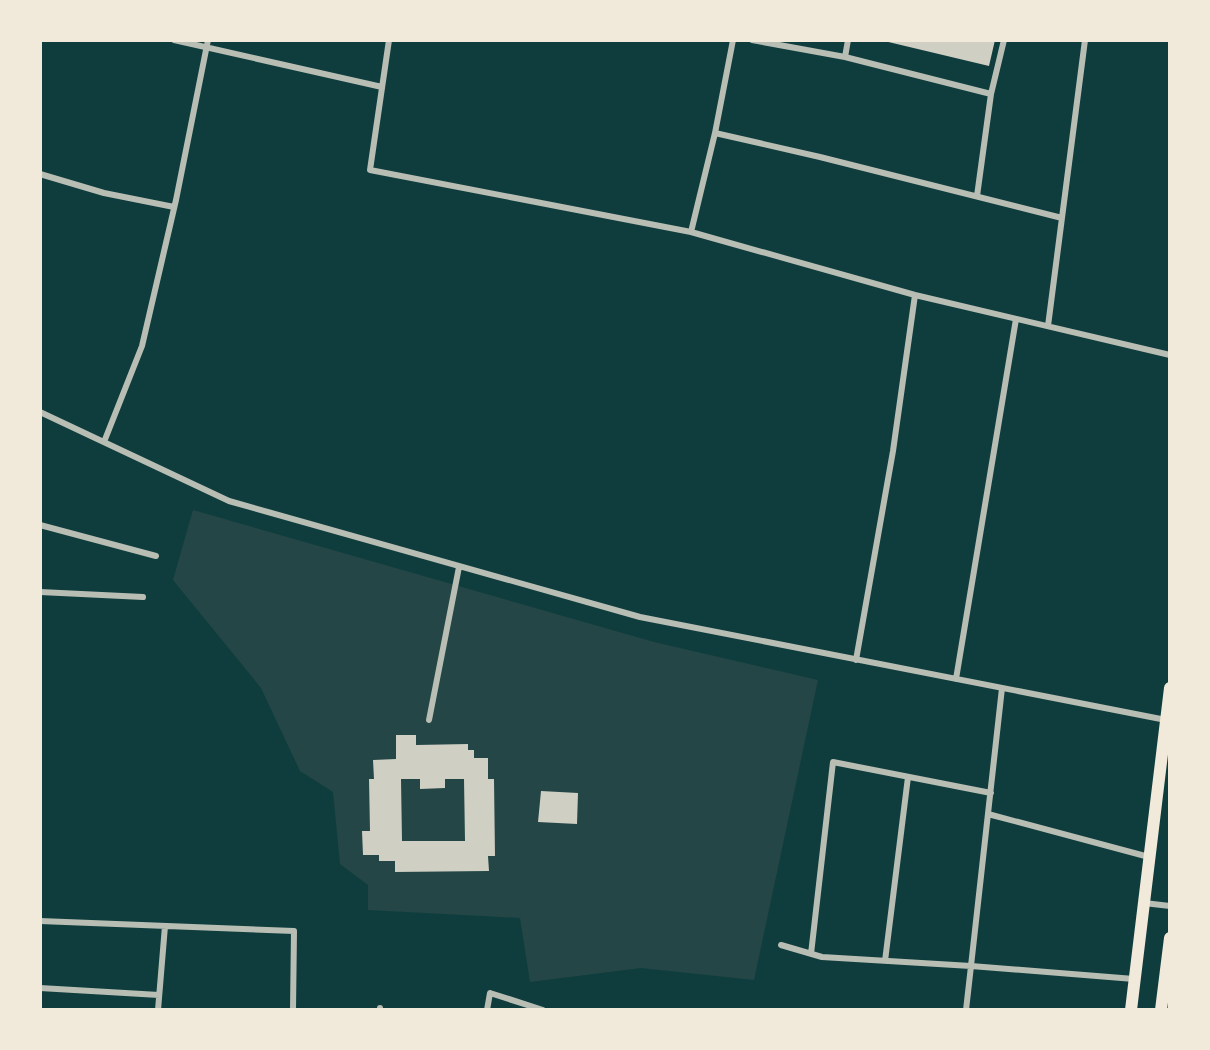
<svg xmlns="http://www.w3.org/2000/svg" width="1210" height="1050" font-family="Manrope,sans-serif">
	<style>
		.green { fill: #244646 }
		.building { fill: #cfcfc3; fill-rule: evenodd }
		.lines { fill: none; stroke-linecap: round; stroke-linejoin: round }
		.minor { stroke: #b8beb3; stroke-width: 6 }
		.secondary { stroke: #f1e9da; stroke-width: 12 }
	</style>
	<rect width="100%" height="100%" fill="#0f3d3e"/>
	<path class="green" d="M193 510 654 642 818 680 754 980 641 968 530 982 520 918 368 910V885L340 864 333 792 300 771 261 688 173 580Z"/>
	<path class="building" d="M880 40H995L989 66Z
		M396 735H416V745L468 744V750H474V758H488V779H494L495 856H488L489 871 395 872V861H379V855H363L362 831H370L369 779H374L373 760 396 759ZM401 779H420V789L445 788V779H464L465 841H402Z
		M541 791 578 793 577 824 538 822Z"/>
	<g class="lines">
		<path class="minor" d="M174 40 382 87
			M389 40 370 170 691 232 915 295 1170 355
			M752 40 845 57
			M848 40 845 57 991 94 1004 40
			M715 133 733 40
			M40 174 104 193 174 207
			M977 196 991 94
			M691 232 715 133 820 157 1062 218
			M1048 326 1085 40
			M40 412 229 501 640 617 1166 720
			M104 442 142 346 176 200 208 40
			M40 525 156 556
			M40 592 143 597
			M856 660 893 451 915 295
			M956 679 1016 319
			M429 720 459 567
			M988 814 1149 857
			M1144 903 1170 906
			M40 921 294 931 293 1010
			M781 945 822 957 971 966 1002 688
			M811 954 833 762 991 793
			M885 961 908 777
			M40 988 159 995
			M158 1010 165 926
			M380 1010V1008
			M487 1010 490 993 543 1010
			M966 1010 971 966 1134 979"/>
		<path class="secondary" d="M1131 1010 1170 688
			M1161 1010 1170 938"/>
	</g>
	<rect width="1210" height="1050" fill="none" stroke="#f1e9da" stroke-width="84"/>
</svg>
